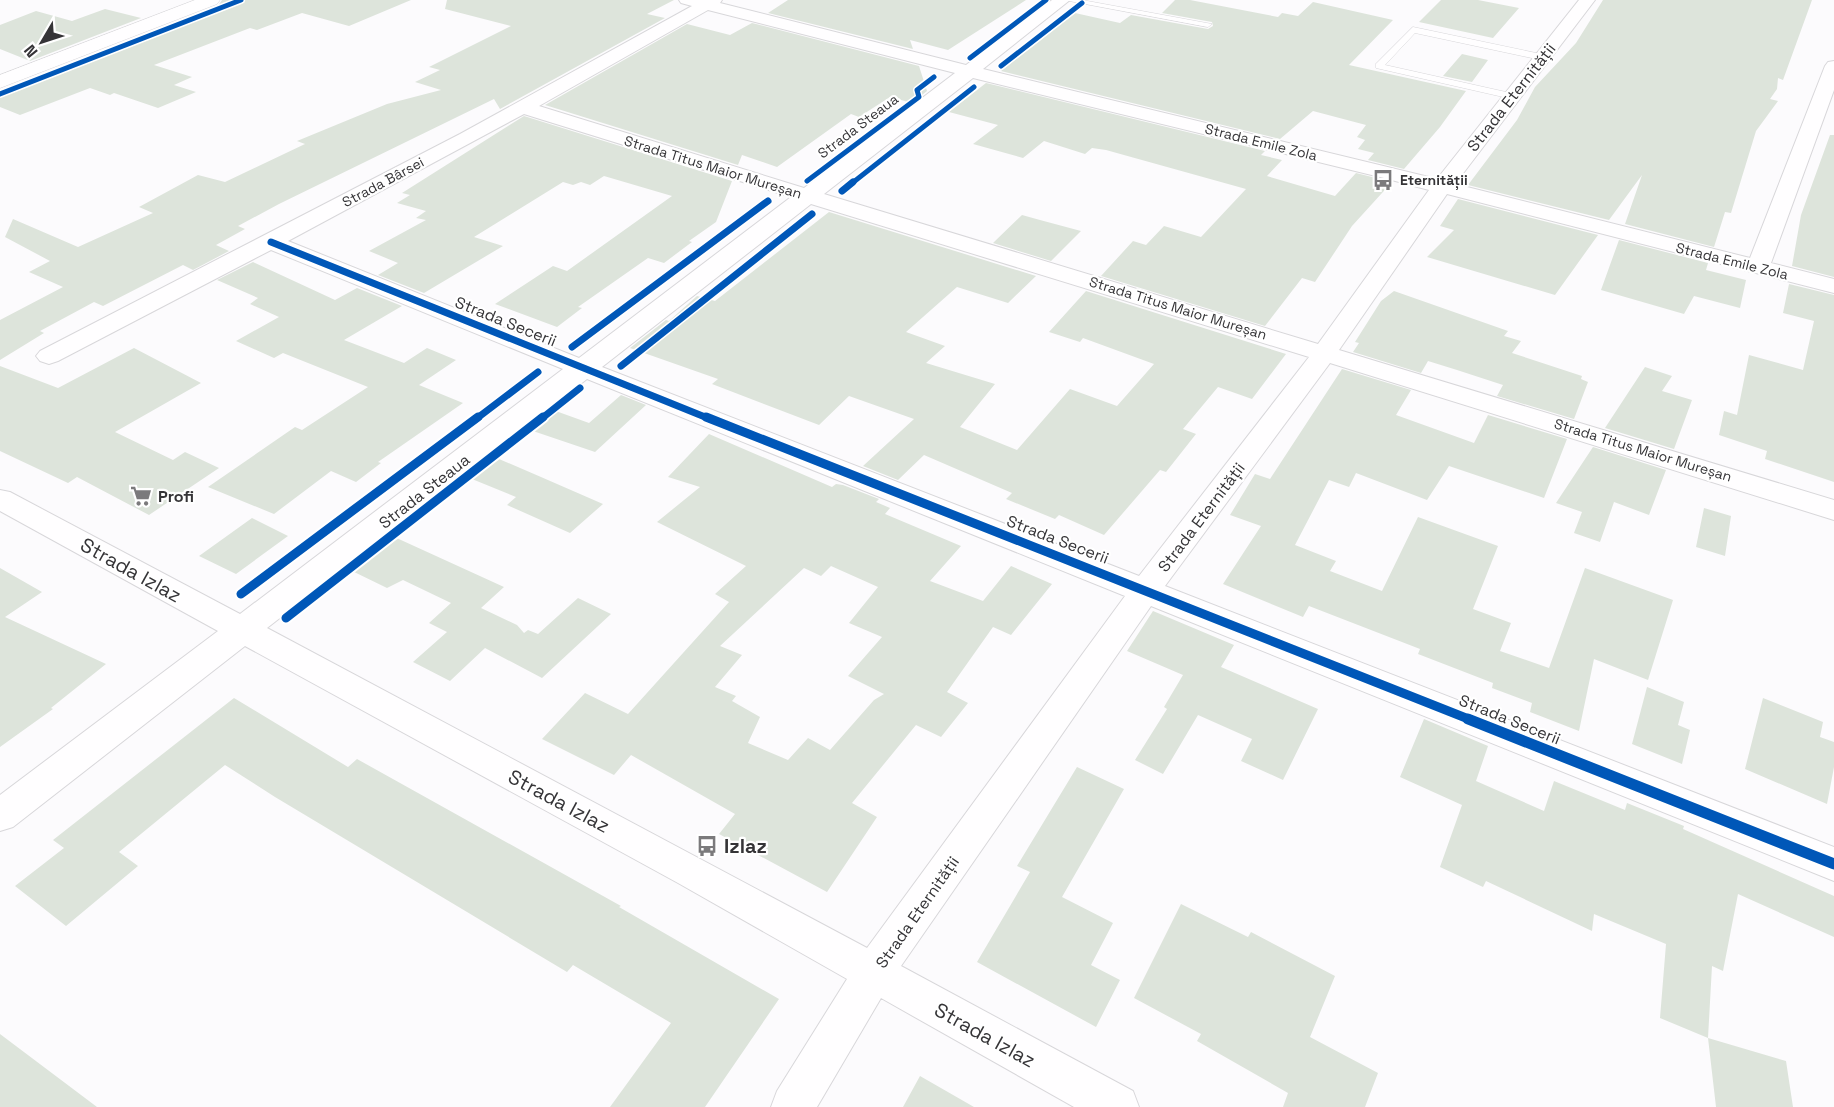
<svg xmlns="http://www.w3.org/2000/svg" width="1834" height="1107" font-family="'Space Grotesk',sans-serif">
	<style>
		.building { fill: #dde4db; fill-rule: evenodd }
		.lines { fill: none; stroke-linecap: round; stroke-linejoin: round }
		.lane-casing { stroke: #d8d7da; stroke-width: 1 }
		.street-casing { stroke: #d8d7da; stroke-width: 2 }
		.secondary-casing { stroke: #d8d7da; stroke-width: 1 }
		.lane { fill: #fffeff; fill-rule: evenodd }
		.street { fill: #fffeff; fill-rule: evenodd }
		.secondary { fill: #fffeff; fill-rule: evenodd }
		.cycleway-far3-casing { stroke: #fff; stroke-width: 8 }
		.cycleway-far2-casing { stroke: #fff; stroke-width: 10 }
		.cycleway-far1-casing { stroke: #fff; stroke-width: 13 }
		.cycleway-casing { stroke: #fff; stroke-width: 15 }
		.cycleway-far3 { stroke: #0057b8; stroke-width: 5 }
		.cycleway-far2 { stroke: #0057b8; stroke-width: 7 }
		.cycleway-far1 { stroke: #0057b8; stroke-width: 9 }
		.cycleway { stroke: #0057b8; stroke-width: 11 }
		.labels { text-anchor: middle; stroke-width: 4.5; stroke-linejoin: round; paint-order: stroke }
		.far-street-label { font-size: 14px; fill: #353437; stroke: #fff }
		.far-poi-label { font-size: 14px; font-weight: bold; fill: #353437; stroke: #fff; text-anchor: start }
		.street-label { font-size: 16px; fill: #353437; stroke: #fff }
		.poi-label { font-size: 16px; font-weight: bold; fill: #353437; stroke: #fff; text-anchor: start }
		.near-street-label { font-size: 20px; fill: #353437; stroke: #fff }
		.near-poi-label { font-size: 20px; font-weight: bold; fill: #353437; stroke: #fff; text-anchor: start }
	</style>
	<rect width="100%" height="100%" fill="#fcfbfd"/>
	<path class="building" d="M222 0H411L349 26 302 13 257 30 250 28 154 65 192 77 174 85 196 92 158 108 114 93 110 95 90 88 20 115 0 107V91L218 6Z
		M447 0H674L647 14 665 18 500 109 494 99 279 204 238 226 245 229 216 245 229 251 193 270 183 265 103 306 94 302 40 331 44 333 0 360V320L63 287 29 272 50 261 5 237 13 219 78 247 153 213 139 207 198 175 225 182 305 144 297 141 387 104 441 90 415 82 440 70 429 67 511 26 445 9Z
		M788 0H1026L948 50 910 40 913 49 768 13Z
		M1175 0H1190L1278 17 1282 13 1298 16 1313 2 1393 20 1349 65 1466 91 1440 127 1404 169 1368 160 1374 153 1358 149 1365 140 1357 137 1366 125 1313 111 1280 139 1001 71 1075 13 1120 23 1131 15 1208 29 1213 26 1212 22 1162 13Z
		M1441 0H1478L1519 8 1493 38 1419 22Z
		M1603 0H1812L1783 80 1778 78 1777 89 1770 99 1778 101 1756 131 1731 213 1725 212 1714 247 1625 224 1642 175 1609 220 1468 185 1517 120 1535 87 1576 43Z
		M105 9 141 18 30 61 0 49V25L36 11 72 21Z
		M752 23 919 66 927 91 912 103 890 97 859 117 851 114 777 167 742 155 738 165 545 105 687 24 730 35Z
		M1462 54 1488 60 1472 82 1443 76Z
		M986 83 1265 151 1261 155 1282 160 1267 176 1335 196 1356 173 1392 182 1352 226 1315 282 1302 278 1265 326 1101 276 1133 241 1146 245 1164 226 1201 237 1246 189 1106 150 1092 148 1085 154 1044 141 1023 158 973 144 998 125 949 112Z
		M524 116 732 181 716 222 689 241 692 242 664 263 648 258 578 307 582 308 557 327 495 304 553 266 567 271 672 196 604 176 590 185 581 182 573 185 563 182 474 237 503 246 424 293 378 275 398 263 369 251 426 220 416 218 426 211 397 203 410 195 402 193Z
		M1830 135H1834V277L1792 266 1801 215Z
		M1458 199 1598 235 1555 295 1427 257 1454 230 1440 226Z
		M829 212 1036 276 1008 303 957 287 906 332 945 346 926 363 995 384 960 427 1017 450 1070 389 1117 406 1154 364 1083 338 1080 342 1049 332 1086 291 1286 354 1252 399 1218 387 1183 429 1196 434 1166 472 1160 470 1104 535 1059 515 1055 519 1006 499 1012 493 924 455 898 480 863 466 914 419 849 396 819 425 712 384 718 379 630 348 666 320 669 321 697 296 715 301Z
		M1022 215 1040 220 1081 231 1051 261 993 243Z
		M1619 240 1708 263 1706 270 1746 280 1740 308 1694 296 1684 314 1601 290Z
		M253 262 335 300 357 288 402 306 344 340 404 363 427 348 456 360 419 385 463 403 378 462 381 463 356 482 331 471 274 514 208 487 295 427 302 430 368 387 283 353 274 358 236 341 279 317 250 304 258 298 217 280Z
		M1789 284 1834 295V482L1765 459 1767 451 1719 435 1724 411 1737 415 1749 355 1803 370 1814 321 1783 313Z
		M1394 291 1508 331 1504 336 1521 341 1512 353 1582 376 1581 379 1588 382 1574 419 1497 396 1503 385 1457 370 1428 361 1421 373 1353 352 1359 343 1355 342 1381 301Z
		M134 348 201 383 115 432 173 460 185 452 219 468 149 515 77 477 68 483 0 451V366L58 388Z
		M1645 367 1672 376 1662 391 1692 400 1674 449 1605 428Z
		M1342 369 1411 390 1396 415 1474 443 1488 415 1567 439 1544 498 1449 466 1427 500 1356 473 1349 487 1329 480 1295 545 1336 561 1330 571 1382 591 1418 517 1498 546 1473 609 1511 623 1500 651 1549 668 1585 568 1673 600 1648 680 1594 659 1579 731 1530 712 1532 703 1492 688 1493 683 1418 654 1420 649 1309 606 1303 617 1223 584 1261 526 1230 515 1255 474 1270 479Z
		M621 395 646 405 595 452 530 430 553 410 589 423Z
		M709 434 832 487 836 484 843 485 879 499 876 502 890 508 885 514 961 546 930 581 983 601 1011 566 1052 584 1011 635 993 627 947 692 968 703 941 737 916 725 852 803 877 817 827 892 719 834 735 814 631 755 614 775 542 739 585 693 628 714 729 602 715 594 746 566 657 522 700 487 668 477ZM831 566 878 587 849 623 882 637 848 676 884 694 874 700 830 750 808 738 788 760 748 743 760 717 732 701 736 696 715 687 742 655 720 646 804 568 821 576Z
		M1593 447 1666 470 1649 515 1614 502 1600 542 1574 533 1582 512 1556 503Z
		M492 456 541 477 603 504 570 533 507 505 516 497 467 477Z
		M1704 508 1731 516 1725 556 1696 547Z
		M252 518 288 536 236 574 199 556Z
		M390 535 504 587 481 608 517 625 524 633 528 630 538 634 578 598 611 614 542 678 485 648 450 681 413 662 447 632 429 623 451 603 403 580 387 588 348 569Z
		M0 568 42 592 5 617 106 664 51 708 53 709 0 747Z
		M1153 611 1234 645 1221 667 1318 709 1283 780 1241 761 1252 739 1198 715 1163 774 1135 760 1167 709 1164 707 1183 675 1127 651Z
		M1647 687 1684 702 1678 725 1690 730 1682 764 1632 744Z
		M234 698 348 767 357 759 621 906 619 907 779 999 705 1107H610L671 1023 573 965 567 972 275 797 225 765 119 852 138 866 66 926 15 886 64 848 53 840Z
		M1763 698 1823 722 1820 737 1834 742V767L1827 804 1745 769Z
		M1424 719 1488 746 1476 781 1544 811 1554 781 1625 810 1627 803 1684 826 1683 829 1834 896V937L1738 894 1723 971 1712 966 1708 1038 1660 1018 1666 944 1594 914 1592 931 1486 881 1483 887 1440 867 1462 805 1400 777Z
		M1077 767 1124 789 1062 897 1113 923 1091 965 1120 980 1096 1027 977 962 1030 872 1017 866Z
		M1181 904 1248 937 1251 932 1335 976 1310 1037 1378 1073 1365 1107H1283L1288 1093 1197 1041 1201 1034 1134 998Z
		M0 1034 97 1107H0Z
		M1708 1038 1786 1061 1793 1107H1716Z
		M920 1076 974 1107H903Z"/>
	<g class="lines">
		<defs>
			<path id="lane" d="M1064 0H1082L1212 24 1208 27Z
				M1413 27 1541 54 1545 57 1541 60 1415 33 1385 65 1515 94 1517 96 1512 99 1376 68V64Z"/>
			<path id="street" d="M679 0H722L720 3 966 65 1052 0H1070L983 69 1437 179 1579 0H1595L1455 184 1750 258 1825 66 1828 62 1834 61V90L1771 263 1834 279V293L1447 194 1339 350 1834 500V520L1330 363 1165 586 1834 847V881L1151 606 901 966 1133 1091 1139 1107H1074L881 998 817 1107H771L777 1091 847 979 678 883 245 646 13 827 0 831V795L218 631 0 511V490L10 492 240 614 563 369 271 250 58 361 49 364 40 361 36 356 40 351 460 134 692 6 681 3ZM708 10 955 73 804 188 539 106ZM973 78 1384 178 1429 190 1318 344 824 194ZM524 114 791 197 579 358 288 241ZM811 204 1309 357 1139 576 602 367ZM587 379 1125 596 867 948 267 628Z"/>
			<path id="secondary" d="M195 0H220L217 4 0 88V75Z"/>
		</defs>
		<use href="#lane" class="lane-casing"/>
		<use href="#street" class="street-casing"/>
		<use href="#secondary" class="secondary-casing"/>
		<use href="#lane" class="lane"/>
		<use href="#street" class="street"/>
		<use href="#secondary" class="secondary"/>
		<defs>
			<path id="cycleway-far3" d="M970 58 1046 0
				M1001 66 1082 3
				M0 94 241 0
				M807 181 919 97 917 90 934 77
				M851 184 974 87"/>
			<path id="cycleway-far2" d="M842 191 853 182
				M271 242 710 419
				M572 347 768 201
				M621 366 812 214
				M476 419 538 372
				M541 419 580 388"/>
			<path id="cycleway-far1" d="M706 417 1471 720
				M241 594 478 417
				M286 618 543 417"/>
			<path id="cycleway" d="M1468 719 1834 864"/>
		</defs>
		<use href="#cycleway-far3" class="cycleway-far3-casing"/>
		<use href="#cycleway-far2" class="cycleway-far2-casing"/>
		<use href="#cycleway-far1" class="cycleway-far1-casing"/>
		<use href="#cycleway" class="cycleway-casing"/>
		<use href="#cycleway-far3" class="cycleway-far3"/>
		<use href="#cycleway-far2" class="cycleway-far2"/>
		<use href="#cycleway-far1" class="cycleway-far1"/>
		<use href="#cycleway" class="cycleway"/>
	</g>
	<defs>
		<symbol id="bus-bare" viewBox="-9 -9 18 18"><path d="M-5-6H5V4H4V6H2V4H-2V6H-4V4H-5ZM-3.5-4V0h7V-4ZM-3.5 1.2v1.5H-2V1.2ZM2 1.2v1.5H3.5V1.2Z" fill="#7b7a7c" stroke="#fff" stroke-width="2.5" paint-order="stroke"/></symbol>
		<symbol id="supermarket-bare" viewBox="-9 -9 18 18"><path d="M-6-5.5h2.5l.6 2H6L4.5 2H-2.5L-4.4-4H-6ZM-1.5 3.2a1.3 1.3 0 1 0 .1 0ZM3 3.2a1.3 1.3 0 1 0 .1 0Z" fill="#7b7a7c" stroke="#fff" stroke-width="2.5" paint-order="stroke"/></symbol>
	</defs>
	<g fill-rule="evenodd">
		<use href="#bus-bare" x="1368" y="165" width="30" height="30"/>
		<use href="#supermarket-bare" x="126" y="481" width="30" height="30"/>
		<use href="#bus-bare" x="692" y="831" width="30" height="30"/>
	</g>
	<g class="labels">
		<g class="far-street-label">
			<text transform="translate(858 126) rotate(-37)" y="5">Strada Steaua</text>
			<text transform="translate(1261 142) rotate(14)" y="5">Strada Emile Zola</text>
			<text transform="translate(713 167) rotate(17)" y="5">Strada Titus Maior Mureșan</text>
			<text transform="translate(383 182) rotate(-28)" y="5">Strada Bârsei</text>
			<text transform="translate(1732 261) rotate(14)" y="5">Strada Emile Zola</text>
			<text transform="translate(1178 308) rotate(17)" y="5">Strada Titus Maior Mureșan</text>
			<text transform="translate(1643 450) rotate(17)" y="5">Strada Titus Maior Mureșan</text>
		</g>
		<g class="far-poi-label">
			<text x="1400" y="185">Eternității</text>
		</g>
		<g class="street-label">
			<text transform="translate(1511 97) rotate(-52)" y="6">Strada Eternității</text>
			<text transform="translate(506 321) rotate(22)" y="6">Strada Secerii</text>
			<text transform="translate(424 491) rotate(-38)" y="6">Strada Steaua</text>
			<text transform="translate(1201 517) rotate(-53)" y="6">Strada Eternității</text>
			<text transform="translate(1058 539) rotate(21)" y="6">Strada Secerii</text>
			<text transform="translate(1510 719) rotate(22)" y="6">Strada Secerii</text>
			<text transform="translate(917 912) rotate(-55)" y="6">Strada Eternității</text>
		</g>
		<g class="poi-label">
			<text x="158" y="502">Profi</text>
		</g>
		<g class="near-street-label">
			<text transform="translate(131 570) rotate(29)" y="7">Strada Izlaz</text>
			<text transform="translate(559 801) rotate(28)" y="7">Strada Izlaz</text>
			<text transform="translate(985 1035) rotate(29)" y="7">Strada Izlaz</text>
		</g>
		<g class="near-poi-label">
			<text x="724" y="853">Izlaz</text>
		</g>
	</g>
	<g transform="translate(42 42) rotate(231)" stroke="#ffffff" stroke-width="4.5" paint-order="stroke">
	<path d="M0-4.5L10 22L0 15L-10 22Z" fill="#353437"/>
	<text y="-9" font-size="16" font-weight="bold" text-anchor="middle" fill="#353437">N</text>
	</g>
</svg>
